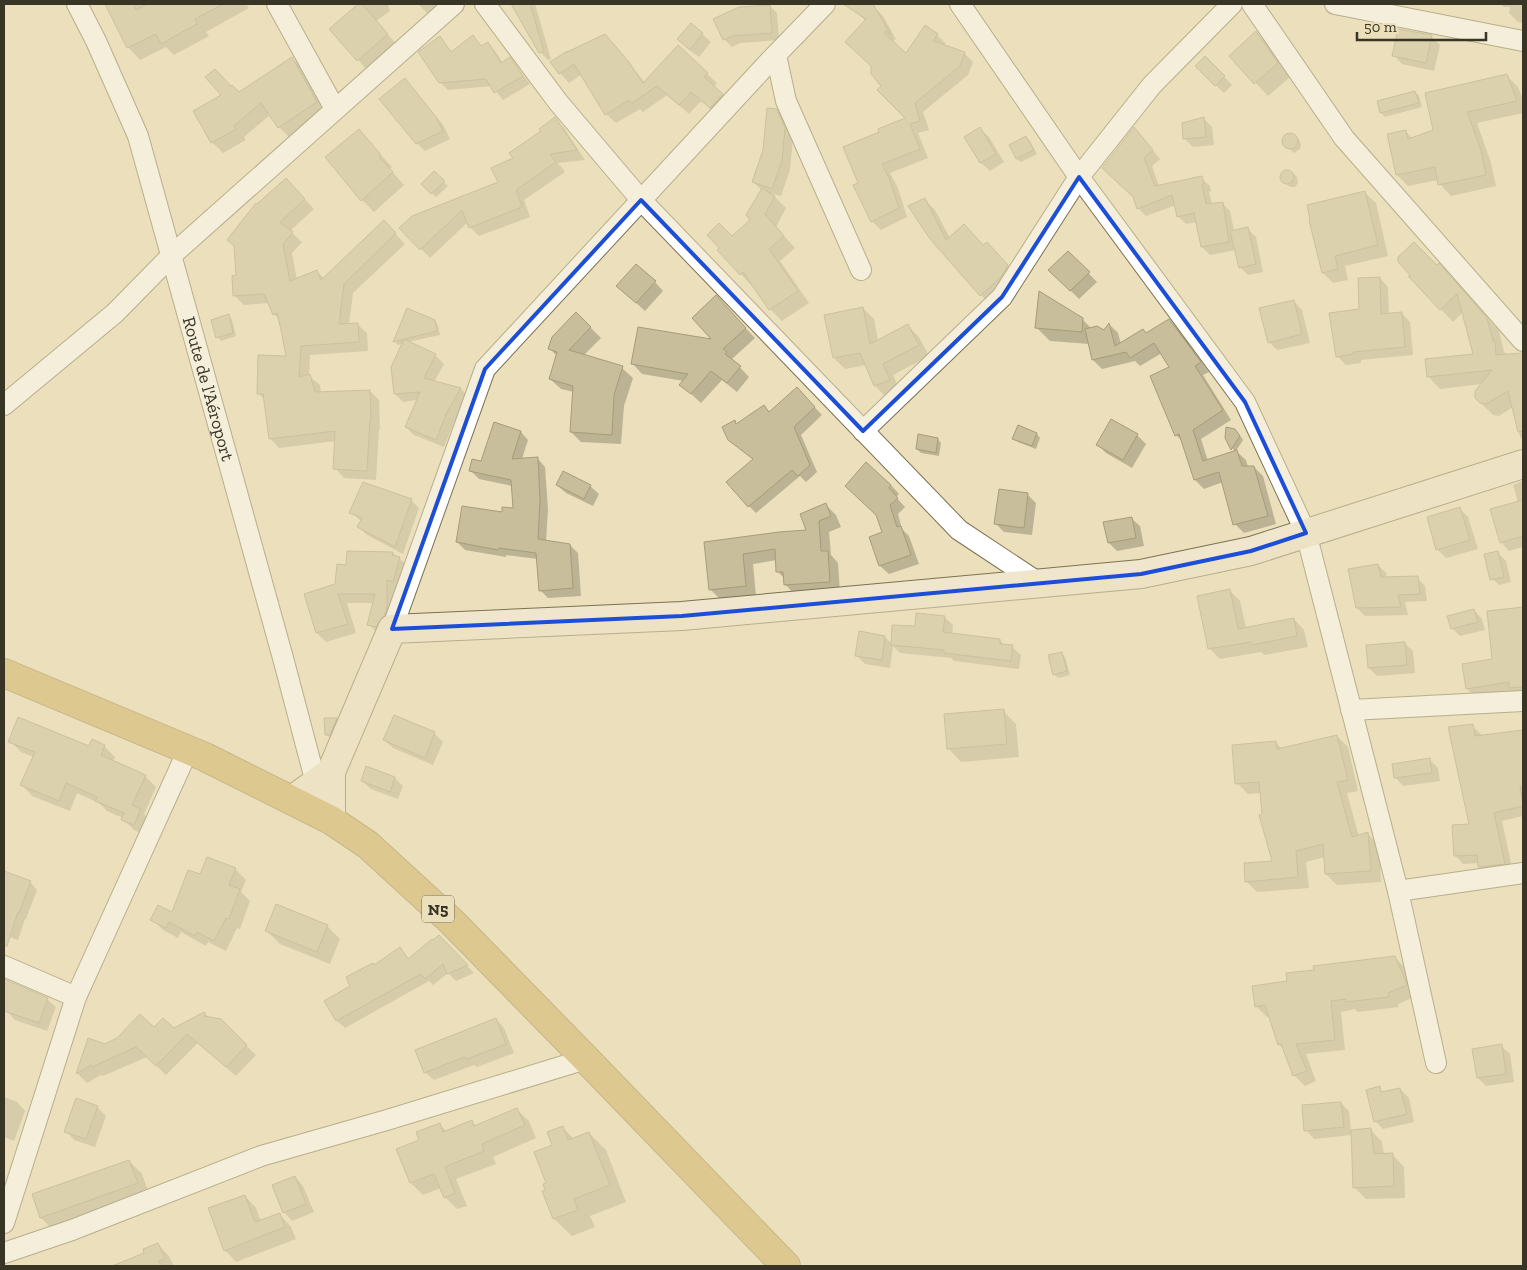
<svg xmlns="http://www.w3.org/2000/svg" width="1527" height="1270" font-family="'Zilla Slab',serif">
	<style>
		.shadow { fill: #0003 }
		.building { fill: #c9be9c; stroke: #a69c79 }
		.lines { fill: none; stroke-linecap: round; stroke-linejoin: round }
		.street-casing { stroke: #7c7251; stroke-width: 22 }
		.secondary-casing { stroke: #7c7251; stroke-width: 30 }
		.highway-casing { stroke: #998249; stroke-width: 30 }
		.street { stroke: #fff; stroke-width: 20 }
		.secondary { stroke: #f0e6ce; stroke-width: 28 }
		.highway { stroke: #cdac5c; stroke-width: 28 }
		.marked { fill: none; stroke: #1d4ed8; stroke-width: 4; stroke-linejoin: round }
		.labels { text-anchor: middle; stroke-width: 4.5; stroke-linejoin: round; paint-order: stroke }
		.shield { fill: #ebe0bb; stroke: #6e6853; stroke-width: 1 }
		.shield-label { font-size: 16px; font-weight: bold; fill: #383426 }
		.street-label { font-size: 18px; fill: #383426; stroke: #ebe0bb }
	</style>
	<rect width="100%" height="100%" fill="#ebe0bb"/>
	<path class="shadow" d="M105 4H246L249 8 206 32 209 36 174 55 166 47 140 60 128 47Z
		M360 4H388L390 11 376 21 397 45 367 70 331 29Z
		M418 4H443L429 15Z
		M512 4H535L551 59 548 60 540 52Z
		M856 4H871L883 16 897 41 895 39 893 42 906 55 937 35 946 44 944 46 964 53 973 62 968 75 923 112 929 130 918 133 928 158 890 173 898 188 907 217 881 230 872 221 860 183 881 133 907 119 883 86 866 21 851 8Z
		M1501 4H1523V23L1518 22 1509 13 1510 7H1504Z
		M770 6 777 13 779 40 740 43 732 47 724 39Z
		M691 24 711 42 699 57 687 48Z
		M1256 33 1269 46 1290 77 1268 96 1230 56Z
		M605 35 615 45 645 83 678 47 717 83 714 87 732 104 720 117 701 101 689 114 667 95 643 112 640 109 616 123 606 114 582 74 569 83 560 73Z
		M1431 36 1440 45 1434 71 1402 64 1394 55Z
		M473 37 482 47 488 43 495 51 503 63 510 59 517 67 530 84 503 100 492 86 448 90 440 82V38L452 53Z
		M1205 57 1232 85 1224 93 1196 66Z
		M292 58 303 69 327 113 290 138 279 127 270 115 244 137 246 140 223 153 212 142 222 96 240 94Z
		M1507 76 1518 87 1523 100V113L1477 123 1491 163 1496 186 1451 196 1440 184 1438 180 1408 186 1397 175 1406 132 1412 138 1435 130Z
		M412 87 443 125 450 139 425 151 417 143Z
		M1415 92 1419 96 1422 107 1385 117 1381 113 1379 102Z
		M776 110 785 119 793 138 790 170 781 196 771 193 786 208 776 227 795 248 780 261 809 303 782 321 770 309 753 285 752 286 741 274 732 238 752 220 762 190 753 182Z
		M555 119 564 128 585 160 558 163 565 172 524 200 530 217 479 236 470 227 468 222 430 258 401 228 500 183 515 159Z
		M1204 119 1212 127 1214 145 1193 147 1185 139Z
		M980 129 989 137 1004 162 990 171 981 163 966 137Z
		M359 131 392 167 390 169 404 185 374 212 362 200 326 158Z
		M1289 135 1296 137 1300 141 1301 145 1300 149 1294 153 1284 143 1285 137Z
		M1026 137 1030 141 1037 154 1021 162 1017 159 1010 146Z
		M1142 137 1160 159 1152 166 1159 186 1201 178 1210 186 1211 191 1209 192 1212 205 1222 203 1230 211 1234 231 1247 228 1256 237 1263 272 1248 275 1240 267 1236 250 1210 255 1202 247 1197 222 1186 224 1178 216 1176 205 1146 216 1138 208Z
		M1289 170 1297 177 1298 183 1295 187H1290L1282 180 1281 175 1285 171Z
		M434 173 448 186 436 197 423 184Z
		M295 189 314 209 290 231 302 242 292 253 297 280 317 272 325 279 384 222 405 244 353 293 349 324H357L367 333 368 351 310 355 309 376 320 385 321 393 370 391 379 400 380 429H379L376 480 344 478 335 468 336 441 279 448 270 438 265 400 259 394 287 357 280 320 274 314 269 303 244 305 235 296 237 277Z
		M1365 193 1376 203 1388 256 1345 266 1348 280 1333 283 1323 273Z
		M924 199 935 210 950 238 984 247 998 254 1018 277 991 306 931 238Z
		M1068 252 1097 282 1079 299 1050 270Z
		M1437 266 1451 277 1499 331 1504 352 1507 355H1523V440L1520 437 1513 407 1499 416 1493 415 1480 402 1482 384 1440 389 1428 376 1475 355 1463 312 1453 322 1411 277Z
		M1380 278 1388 287 1389 315 1401 313 1410 322 1413 355 1361 360V363L1346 365 1337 356 1360 310Z
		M655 282 663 291 645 311 626 294Z
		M716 297 755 338 732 359 749 377 737 392 722 380 701 403 681 385 684 381 642 374 633 364 715 341Z
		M1294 301 1302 310 1310 343 1277 350 1269 342Z
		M863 308 874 319 878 341 908 326 919 337 929 356 893 375 900 391 886 397 875 386 866 365 845 369 834 358Z
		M229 316 232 320 236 336 221 341 218 337Z
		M1082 319 1092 329 1104 332 1110 325 1118 333 1121 344 1146 334 1169 320 1178 329 1209 372 1203 375 1231 420 1201 439 1208 461 1235 452 1226 438 1239 434 1243 440 1236 451 1246 460 1248 467H1254L1263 476 1276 524 1244 533 1235 524 1223 482 1204 489 1195 480 1182 441 1176 435 1171 368 1162 353 1140 366 1135 361 1102 369 1093 360 1090 344 1050 341 1037 328Z
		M434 321 438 325 440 335 408 342 436 356 444 364 434 382 461 389 469 397 455 420 444 447 414 435 406 427 417 400 403 402 395 394 404 343 398 345 394 341Z
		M590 327 601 338 583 356 622 368 633 378 624 406 621 444 581 442 571 432 574 392 561 389 550 379 557 356 549 348Z
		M804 396 822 415 801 435 817 472 806 482 800 476 756 513 749 506 754 460 734 422 737 425 764 407 771 413Z
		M1111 421 1137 435 1146 444 1132 468 1106 453 1098 445Z
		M521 432 528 440 522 459H538L545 467 548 509 546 542 570 545 578 553 581 596 548 598 540 590 538 559 506 555V557L465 550 457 542 503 514 514 509 512 486 479 479 471 471Z
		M1037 434 1040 438 1036 449 1018 442 1014 438Z
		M938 439 941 443 939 456 921 453 917 449Z
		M1523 481V547L1509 551 1501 542 1518 502 1513 485Z
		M557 485 590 486 599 494 593 506 566 493Z
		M891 485 899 494 896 497 905 507 898 514 902 529 909 536 919 564 889 574 880 566 870 538 883 533 877 515 855 495Z
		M1027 494 1036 503 1032 535 1004 532 996 524Z
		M411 500 419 508 403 554 367 535 359 527 362 522 351 512Z
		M826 505 836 515 841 527 829 532 831 555 838 563 840 592 795 595 785 584V579L778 572 777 560 753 564 756 596 721 600 710 589 706 544 808 531Z
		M1460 509 1468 517 1478 549 1446 558 1438 550Z
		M1131 518 1140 526 1144 546 1117 551 1109 543Z
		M348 552 393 553 409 567 403 591 395 589V619L378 634 369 624 374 603H347L356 633 326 642 317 633 336 585 347 567Z
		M1497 552 1506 561 1511 582 1499 585 1491 577Z
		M1378 565 1386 573 1387 578H1417L1425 586 1427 601 1405 602 1408 615 1365 616 1357 608Z
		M1229 590 1240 601 1246 628 1294 619 1304 630 1308 647 1264 655 1261 652 1220 659 1209 648Z
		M1523 608V695L1518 696 1513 691 1475 697 1467 689 1493 660 1488 612Z
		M1474 610 1482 619 1485 630 1460 636 1452 628Z
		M944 617 953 625 952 635 1000 640 1005 646 1012 647 1021 655 1019 669 954 661 951 658 900 653 893 646 890 668 865 664 856 655 885 637 892 644 916 628Z
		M1404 643 1413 651 1415 673 1377 676 1369 668Z
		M1061 653 1065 657 1070 675 1058 678 1054 674Z
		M1003 711 1016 724 1019 757 961 762 948 748Z
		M394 717 435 734 443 742 433 765 393 748 384 740Z
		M336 719 340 723 334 738H330L326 734V720Z
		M1472 726 1481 734V737L1523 731V816L1502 821 1513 872 1488 875 1479 867V863L1463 864 1455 855 1471 825Z
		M1337 736 1348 747 1358 791 1347 793 1359 837 1368 834 1379 845 1381 882 1337 885 1326 874 1325 857 1306 862 1309 888 1257 892 1246 881 1273 862 1263 815 1262 793 1248 794 1237 783 1276 743 1282 749Z
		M10 741 89 748 104 746 115 757 113 762 145 776 156 787 144 814 151 821 145 835 134 830 123 819V818L107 811 99 803 77 793 70 811 32 796 22 785 34 757 21 752Z
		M1430 760 1438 768 1440 781 1403 786 1395 777Z
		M395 778 403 786 398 799 371 789 362 781Z
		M235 869 246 880 241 892 250 901 240 929 237 928 226 951 208 942 206 946 181 932 178 938 163 930 152 919 173 914Z
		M14 876 30 882 37 890 26 919H25L18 940 4 935V908Z
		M327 926 340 939 330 964 280 944 267 931Z
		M439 937 474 973 456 981 448 973 433 985 429 981 345 1028 337 1021 326 1001 352 987 374 966 400 948 410 960Z
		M1395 957 1405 968 1417 996 1398 1004 1399 1007 1358 1012 1355 1009 1341 1012 1345 1050 1306 1054 1316 1081 1305 1086 1294 1075 1284 1049 1279 1044 1270 1016 1267 1017 1256 1006 1288 982 1315 971Z
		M4 980 47 999 56 1007 47 1031 15 1020 7 1011 8 1008 4 1006Z
		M204 1013 209 1018 220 1021 256 1055 236 1076 198 1043 166 1075 147 1057 103 1076 101 1075 87 1083 77 1073 89 1040 105 1045 154 1029H174Z
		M496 1019 504 1028 514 1053 477 1067 474 1065 434 1080 425 1072Z
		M1501 1046 1510 1054 1514 1082 1486 1086 1478 1078 1473 1050Z
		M1379 1088 1384 1093 1400 1089 1409 1098 1414 1122 1383 1129 1375 1121Z
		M4 1097 17 1102 25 1111 14 1141 4 1137Z
		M1341 1103 1349 1111 1351 1131 1370 1129 1382 1142 1384 1155 1392 1154 1404 1167 1405 1198 1366 1199 1354 1187 1352 1135 1314 1139 1306 1130Z
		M97 1107 106 1116 95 1147 74 1140 66 1131Z
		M516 1109 529 1121 536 1138 493 1157 496 1164 456 1179 467 1206 457 1209 445 1197 441 1188 423 1195 411 1183 398 1150 421 1141 439 1124 447 1132 472 1122 476 1126Z
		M562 1127 574 1139 589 1133 606 1150 626 1202 590 1216 595 1227 572 1236 554 1219 544 1192 547 1191 554 1146Z
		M129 1161 142 1174 150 1196 54 1231 41 1218 33 1195Z
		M295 1177 303 1186 314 1212 292 1221 284 1212Z
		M245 1196 256 1208 261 1222 280 1215 291 1227 296 1239 236 1262 225 1250Z
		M158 1245 169 1256 174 1266H112L146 1253Z"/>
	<path class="building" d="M105 4H133L136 10 147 4H223L195 19 197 24 161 44 156 34 127 48Z
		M358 4H362L388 34 357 61 329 29Z
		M511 4H530L544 51 539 53Z
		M843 4H873L891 35 886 31 884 33 906 53 925 25 938 34 933 41 965 52 960 66 915 103 920 121 910 124 920 149 882 164 889 178 899 208 871 222 853 185 858 183 843 147 879 132 878 129 905 118 877 90 881 86 871 74V66L845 42 866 19Z
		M770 5 772 33 733 36 723 40 713 19 739 7Z
		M691 23 703 33 690 50 677 39Z
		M1398 29 1432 35 1426 63 1392 56Z
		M1256 31 1278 63 1254 84 1229 56Z
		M605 34 628 61 643 83 678 45 708 73 704 77 723 94 710 108 691 92 679 105 657 86 632 103 629 100 605 115 574 64 559 74 550 62 567 51V52Z
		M473 35 481 46 488 42 501 63 510 57 523 76 494 93 486 79 439 83 418 52 440 36 451 52Z
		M1205 56 1225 76 1215 86 1195 66Z
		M292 57 317 102 278 128 261 103 234 126 236 129 211 143 193 111 221 95 205 77 215 69 231 86 232 85 239 92Z
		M1507 74 1517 101 1467 112 1481 150 1486 175 1438 185 1435 167 1396 175 1387 134 1406 130 1408 139 1433 130 1425 93Z
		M405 78 436 117 443 131 416 144 379 99Z
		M1415 91 1419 103 1380 113 1377 101Z
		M767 108 777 109 785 128 782 161 772 189 752 182 763 150Z
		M555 117 577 150 550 154 556 162 516 190 522 207 469 228 462 210 420 250 399 228 412 216 498 182 491 168 513 158 509 153 541 131 539 129Z
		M1204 117 1206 137 1183 139 1182 123Z
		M980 127 996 154 980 163 964 137Z
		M1134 127 1153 150 1144 158 1155 186 1202 176 1204 183 1202 184 1206 204 1223 202 1229 242 1201 247 1194 213 1177 217 1172 195 1137 209 1133 197 1102 168Z
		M359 129 381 155 379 157 393 172 361 201 325 157Z
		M1282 141a8 8 0 1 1 16 0a8 8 0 1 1-16 0Z
		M1026 136 1034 150 1016 159 1009 145Z
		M1280 177a7 7 0 1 1 14 0a7 7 0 1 1-14 0Z
		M434 171 445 181 431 194 421 184Z
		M286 178 305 199 280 222 293 232 283 244 290 281 317 270 321 280 384 220 396 233 344 284 339 324 358 323 359 342 301 346 299 377 310 374 315 392 370 390 371 420H370L367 471 333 469 335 431 269 439 263 394H257L258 355 286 356 281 330 277 313 273 315 264 294 233 296 232 276 236 275 234 246 227 240 256 203 257 204Z
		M762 188 775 196 765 214 784 236 769 249 798 291 769 310 743 272 740 275 717 250 719 248 707 235 719 223 732 236 750 220 746 215Z
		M1365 191 1378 245 1335 256 1338 269 1322 273 1309 220 1310 219 1307 205Z
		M925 198 946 240 964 224 983 245 987 242 1008 265 1000 278 980 296 930 239 908 206Z
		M1248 227 1256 264 1239 268 1230 231Z
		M1414 242 1437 265 1439 263 1487 318 1493 341H1495L1496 355 1523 353V431L1518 432 1508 391 1486 404 1480 403 1475 398V391L1492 370 1427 377 1425 359 1473 354 1457 294 1440 310 1408 276H1411L1398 262V257Z
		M1068 251 1090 272 1070 291 1048 270Z
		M636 264 656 281 636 303 616 286Z
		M1380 277 1381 314 1402 312 1405 347 1353 352V354L1336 357 1329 313 1359 309 1358 278Z
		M1039 291 1083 318 1082 332 1035 328Z
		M716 295 746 328 723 349 727 352 725 354 741 366 727 383 711 371 691 394 679 385 688 374 631 364 638 327 711 339 692 318Z
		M1294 300 1302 334 1268 343 1259 308Z
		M863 307 870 344 908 324 919 345 883 364 890 380 874 386 860 353 833 358 824 315Z
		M407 308 435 320 437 331 393 342Z
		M576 312 591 327 569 350 623 366 614 395 612 435 570 432 573 386 549 379 557 352 548 349 552 337Z
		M229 314 233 333 216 338 211 320Z
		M1169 319 1201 362 1195 366 1223 410 1193 430 1203 461 1237 450 1242 466H1254L1268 516 1233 525 1219 472 1194 480 1179 434 1175 436 1150 376 1169 367 1154 343 1130 358 1126 352 1092 360 1085 329 1097 326 1104 330 1109 323 1115 346 1143 329 1146 333Z
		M404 339 436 354 424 378 461 388 447 412 436 440 405 427 420 392 394 394 391 367Z
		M797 387 815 407 794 427 810 465 798 476 792 470 748 507 726 482 753 459 728 440 722 427 735 420 736 424 764 405 769 412Z
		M1111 419 1138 434 1123 460 1096 445Z
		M494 422 521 431 512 459 538 457 540 501 538 539 570 544 573 588 539 591 536 553 499 548 498 550 456 542 462 506 502 512V507L513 508 511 480 469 471 472 459 481 461Z
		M1018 425 1037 433 1032 446 1012 439Z
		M1226 427 1235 429 1240 436 1231 450 1225 438Z
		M918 434 938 438 936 453 916 449Z
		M866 462 891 485 889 488 898 498 890 505 897 527 901 526 911 555 879 566 869 537 882 532 876 515 845 486Z
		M563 471 591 485 584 499 556 485Z
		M363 482 412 499 395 547 357 527 362 518 349 513Z
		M999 489 1028 493 1024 528 994 524Z
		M1523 500V536L1500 543 1490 509Z
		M826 503 831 516 819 521 821 551H828L830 582 784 585 783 572H776L775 549 743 554 746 586 709 590 704 542 779 532 806 530 800 514Z
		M1460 507 1470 540 1436 550 1427 517Z
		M1132 517 1136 538 1108 543 1103 522Z
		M347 551 393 552 392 555 400 557 393 582 387 580V609L384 616 376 627 367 625 375 594H338L348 624 316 633 304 594 335 584 337 564 346 565Z
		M1498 551 1504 577 1490 580 1484 554Z
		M1378 564 1381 577 1418 576 1420 594 1398 595 1401 607 1356 608 1348 569Z
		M1230 589 1238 629 1294 618 1297 636 1252 645 1251 642 1208 649 1197 596Z
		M1523 607V687L1509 688V682L1466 689 1462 664 1492 659 1487 611Z
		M1474 609 1478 622 1451 629 1447 616Z
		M916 613 945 616 943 632 1000 639V644L1013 645 1011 661 944 653V650L891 645 892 625 915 626Z
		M859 631 885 636 882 660 855 656Z
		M1405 642 1407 665 1368 668 1366 645Z
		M1062 652 1067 671 1053 675 1048 655Z
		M1004 709 1007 744 947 749 944 714Z
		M394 715 435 732 425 758 383 740Z
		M18 717 89 746 92 739 105 745 101 755 146 775 132 805 141 809 134 825 121 820 124 813 95 801 97 797 66 783 59 801 20 785 35 752 8 742Z
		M324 718H337L330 735H325Z
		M1473 724 1475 736 1523 730V786H1520L1523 806 1494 813 1505 864 1478 867 1477 855 1454 856 1452 825 1469 824 1448 727Z
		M1337 735 1348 780 1337 782 1352 837 1368 832 1371 871 1325 874 1323 844 1296 851 1298 877 1245 882 1244 863 1272 861 1259 815 1262 814 1259 782 1235 784 1232 745 1276 741 1277 749Z
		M1430 758 1432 773 1394 778 1392 764Z
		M366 766 395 777 390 792 361 781Z
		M207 857 236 868 229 885 240 889 229 919 226 918 214 941 197 932 195 936 169 922 166 928 150 920 158 905 172 912 188 870 200 874Z
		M4 871 31 881 19 913 18 912 7 946H4Z
		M276 904 328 925 317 952 265 931Z
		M439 935 468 965 447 974 443 964 425 979 421 974 336 1021 324 1001 350 986 346 977 373 963 374 965 400 947 408 959 432 939 433 940Z
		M1395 956 1405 979 1407 985 1388 993 1389 997 1346 1002V999L1331 1001 1335 1040 1296 1044 1307 1071 1293 1076 1281 1044 1278 1045 1265 1005 1255 1007 1252 986 1287 981 1286 973 1314 970 1313 966Z
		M4 979 48 998 39 1023 4 1011Z
		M204 1012 206 1014 204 1016 221 1019 247 1045 226 1067 187 1034 156 1066 136 1047 92 1067 91 1065 76 1074 88 1038 105 1044 117 1038 140 1014 154 1027 163 1018 174 1028Z
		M496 1018 506 1044 467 1059 464 1057 424 1073 415 1050Z
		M1502 1044 1506 1074 1477 1078 1472 1049Z
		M1380 1086 1381 1092 1400 1088 1407 1114 1374 1122 1366 1090Z
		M76 1098 98 1106 86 1139 64 1132Z
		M1341 1102 1344 1127 1304 1131 1302 1105Z
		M517 1108 525 1125 482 1144 484 1151 445 1167 455 1193 444 1198 434 1174 410 1183 396 1149 419 1140 416 1132 440 1123 443 1132 472 1120 474 1126Z
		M563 1126 568 1140 589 1132 610 1185 574 1199 578 1210 553 1219 542 1191 545 1190 543 1184 546 1183 534 1152 552 1145 547 1132Z
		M1371 1128 1374 1154 1393 1153 1394 1186 1353 1188 1351 1130Z
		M129 1160 138 1183 40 1218 32 1194Z
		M295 1176 306 1204 283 1213 272 1185Z
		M245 1195 255 1222 280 1213 285 1227 224 1251 208 1208Z
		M158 1243 165 1258 159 1261 161 1266H112L144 1253 143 1249Z"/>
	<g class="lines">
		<defs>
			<g id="street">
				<path id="s1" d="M77 4 96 41 138 136 283 658 316 783"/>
				<path d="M277 4 335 109"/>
				<path d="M485 4 558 102 641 200 959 530 1039 583"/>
				<path d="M960 4 1079 177 1245 402 1306 533 1398 891 1436 1063"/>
				<path d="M1252 4 1344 138 1523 341"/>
				<path d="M1335 4 1523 41"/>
				<path d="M776 55 786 101 861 270"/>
				<path d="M4 405 115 313 172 255 454 4"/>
				<path d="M863 431 1002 297 1079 177 1152 85 1232 4"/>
				<path d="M392 629 485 369 767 64 825 4"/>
				<path d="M1351 710 1523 701"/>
				<path d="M1398 891 1523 873"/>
				<path d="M4 966 76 997"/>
				<path d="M4 1223 76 997 188 750"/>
				<path d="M4 1253 72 1230 261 1156 387 1120 586 1059"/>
			</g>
			<path id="secondary" d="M292 800 331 772
				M331 820V772L392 629 682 616 1141 574 1251 551 1523 464"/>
			<path id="highway" d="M4 673 205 757 331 820 368 845 452 922 586 1059 786 1266"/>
		</defs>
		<use href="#street" class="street-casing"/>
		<use href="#secondary" class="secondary-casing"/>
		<use href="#highway" class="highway-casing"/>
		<use href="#street" class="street"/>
		<use href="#secondary" class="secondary"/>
		<use href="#highway" class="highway"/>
	</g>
	<path d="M0 0H1527V1270H0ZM1079 177 1245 402 1306 533 1251 551 1141 574 682 616 392 629 485 369 641 200 863 431 1002 297Z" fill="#ebe0bb" fill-opacity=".55" fill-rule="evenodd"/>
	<path class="marked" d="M1079 177 1245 402 1306 533 1251 551 1141 574 682 616 392 629 485 369 641 200 863 431 1002 297Z"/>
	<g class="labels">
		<rect class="shield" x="422" y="895.5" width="32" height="27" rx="4"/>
		<g class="shield-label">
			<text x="438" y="915">N5</text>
		</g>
		<g class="street-label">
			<text dy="6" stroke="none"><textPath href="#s1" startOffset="408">Route de l'Aéroport</textPath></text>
		</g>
	</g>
	<rect width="1527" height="1270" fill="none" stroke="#383426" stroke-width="10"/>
	<path d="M1357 32v8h129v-8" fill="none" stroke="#383426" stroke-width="2.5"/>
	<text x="1364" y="32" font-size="15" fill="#383426" stroke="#ebe0bb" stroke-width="4" paint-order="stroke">50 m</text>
</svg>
